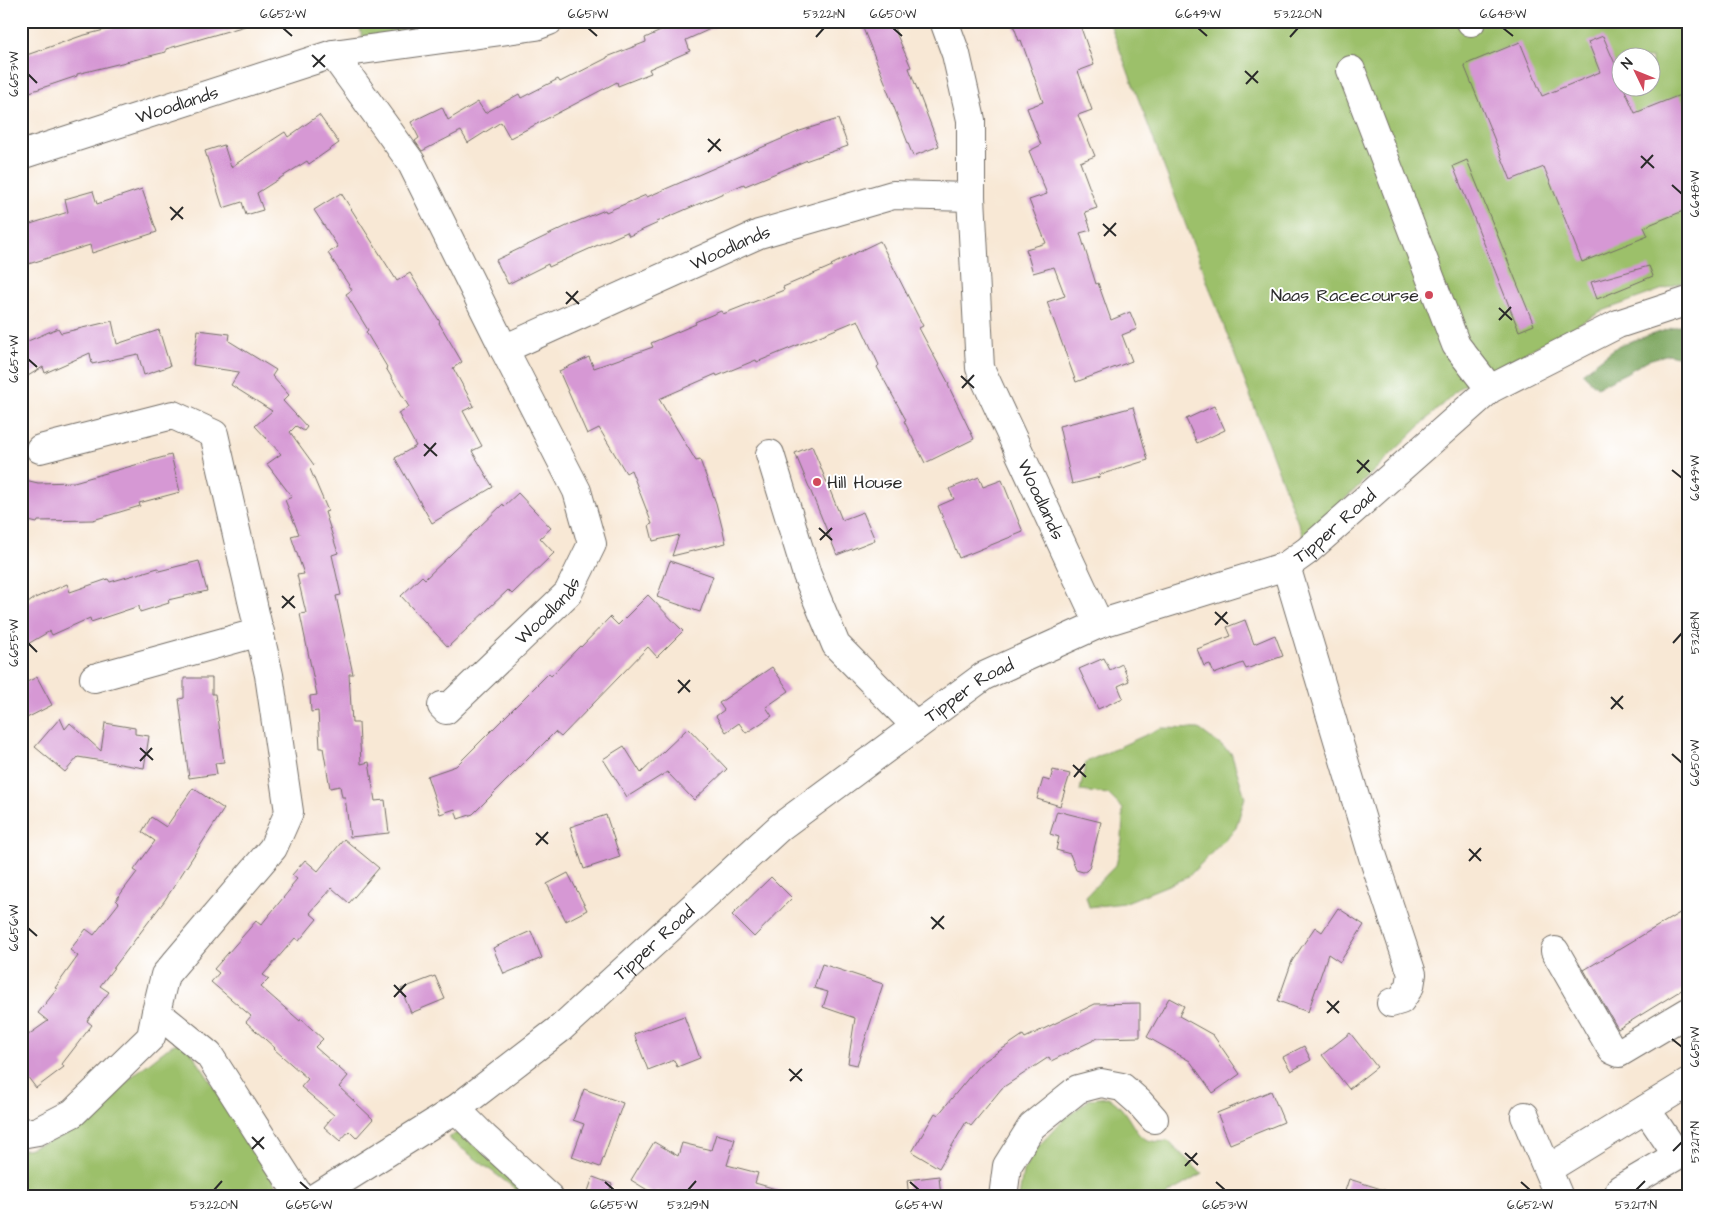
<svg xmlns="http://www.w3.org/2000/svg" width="1709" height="1218" font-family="'Architects Daughter',sans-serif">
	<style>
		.green { fill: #9cc06a; stroke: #64764a; fill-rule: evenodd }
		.forest { fill: #7da65e; stroke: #546844 }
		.building { fill: #d698d4 }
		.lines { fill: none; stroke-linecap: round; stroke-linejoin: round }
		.minor-casing { stroke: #736d66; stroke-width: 30 }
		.minor { stroke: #fff; stroke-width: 28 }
		.ticks { fill: none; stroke: #2b2b2b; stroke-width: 2 }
		.poi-dot { fill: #d1495b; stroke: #fff; stroke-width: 2 }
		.labels { text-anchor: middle; stroke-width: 4; stroke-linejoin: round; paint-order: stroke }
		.street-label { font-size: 18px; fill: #2b2b2b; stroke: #fff }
		.poi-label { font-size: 18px; fill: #2b2b2b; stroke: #fff; text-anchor: end }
		.neatline { fill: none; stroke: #2b2b2b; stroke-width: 2 }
		.ticks-label { font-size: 12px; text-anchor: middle; fill: #2b2b2b }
	</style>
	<rect width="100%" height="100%" fill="#fff"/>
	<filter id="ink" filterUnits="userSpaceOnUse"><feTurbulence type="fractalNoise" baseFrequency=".02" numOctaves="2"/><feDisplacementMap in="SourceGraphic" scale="10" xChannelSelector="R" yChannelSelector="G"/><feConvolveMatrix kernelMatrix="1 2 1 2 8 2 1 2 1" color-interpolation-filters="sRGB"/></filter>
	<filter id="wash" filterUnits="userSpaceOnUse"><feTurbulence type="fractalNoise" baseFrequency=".0096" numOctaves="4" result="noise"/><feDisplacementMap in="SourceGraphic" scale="20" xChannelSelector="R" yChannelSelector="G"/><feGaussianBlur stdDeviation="1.12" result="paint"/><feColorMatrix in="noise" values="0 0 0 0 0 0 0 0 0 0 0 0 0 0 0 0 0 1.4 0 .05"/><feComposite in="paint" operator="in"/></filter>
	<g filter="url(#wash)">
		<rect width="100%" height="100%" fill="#f8e8d5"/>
		<path class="green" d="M357 21H505L364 41Z
			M1109 21H1688V280L1605 310 1459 388 1304 539ZM1622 58H1652V88H1622Z
			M1161 728 1199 729 1231 753 1245 797 1236 828 1188 877 1124 903 1089 907 1086 896 1116 865 1122 840 1123 809 1108 794 1080 791 1086 762Z
			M181 1042 192 1053 265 1165 277 1188V1197H21V1149H27L65 1135 136 1073 172 1045Z
			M1108 1097C1112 1100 1117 1103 1120 1107 1138 1127 1134 1145 1168 1141L1202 1174 1169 1193 1165 1197H1019L1023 1172 1034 1151 1062 1121 1090 1099Z
			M458 1132 537 1197H526L448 1138Z"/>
		<path class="forest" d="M1688 323V359L1669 354 1648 360 1626 373 1597 387 1582 373 1619 345Z"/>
		<g id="blocks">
			<path class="building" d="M139 21H244L245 26 166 49V52L77 74V76L21 95V57L81 36Z
				M683 21H728L686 40 690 51 649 69 651 73 618 86 617 82 510 138 501 122 468 143 461 131 422 151 415 141 419 138 411 122 442 107 448 120 478 102 485 113 519 94 521 98 558 79 560 82 607 58V57L646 42 645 38Z
				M860 21H891L911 67 909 68 939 146 913 156 886 87H887Z
				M1012 21H1077L1079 26 1080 25 1094 65 1078 71 1092 110 1078 115 1095 156 1080 162 1097 208 1085 212 1091 230 1080 233 1096 284 1098 283 1111 320 1130 312 1137 329 1122 335 1132 361 1076 382 1047 302 1065 296 1054 267 1033 273 1026 249 1046 243 1029 200 1047 194 1029 151 1041 145 1027 108 1043 102 1021 40 1019 41Z
				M1603 36 1622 80V88H1624L1635 113 1680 95 1688 114V209L1644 227 1648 236 1582 262 1544 167 1511 180 1464 65 1520 42 1542 96 1600 72 1588 42Z
				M319 115 339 143 309 164 307 161 257 193 263 210 246 215 242 202 223 208 205 151 224 145 231 167 285 132 288 137Z
				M838 119 848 146 805 161 745 186 744 184 657 222 658 223 629 236 627 232 549 267 548 264 508 284 496 260 571 224 605 210 606 212 646 195 647 197 800 131Z
				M1467 160 1534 325 1519 331 1453 166Z
				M142 189 157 232 92 253 90 245 25 265 21 250V227L68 212 65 199 93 191 97 204Z
				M341 193 397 281 410 273 440 322 439 323 462 362 453 368 474 406 463 411 482 446 472 451 493 487 432 523 395 458 416 446 398 413 409 407 386 368 387 367 366 332 368 330 346 294 352 290 328 253 338 247 314 210Z
				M880 241 923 326 919 328 949 384 948 385 974 439 925 463 904 421 906 420 877 367 879 365 858 320 757 362 756 360 717 376 716 374 659 399 696 461 700 460 716 503 726 543 672 556 679 535 653 541 649 525 652 524 631 470 626 473 599 428 587 434 559 371 589 357 594 368 653 347 651 343 696 324 695 322 721 311 723 314 784 290 783 287 832 266 831 265Z
				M1649 266 1653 276 1597 299 1591 282Z
				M112 321 117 344 159 330 170 366 144 375 138 354 92 364 90 353 45 373 43 367 21 380V344L58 328 61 333Z
				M198 330 230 334 229 341 276 370 272 376 289 395 283 401 307 427 304 431 296 426 290 432 314 465 310 469 328 511 325 512 338 553 332 555 341 595 336 596 353 674H349L352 723H359L361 764 369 762 375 801 385 800 389 833 350 837 345 797H342L340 786 330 788 323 748H320L318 711 311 712 310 696 317 695 300 614 306 613 297 575 304 574 291 536 299 534 285 500 292 497 267 464 281 454 255 426 272 411 231 385 239 372 193 365Z
				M1214 406 1225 430 1197 443 1186 419Z
				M1133 407 1148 460 1099 475 1100 477 1072 484 1059 426 1097 417Z
				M812 446 842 520 863 512 875 540 837 555 795 453Z
				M171 455 180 492 139 503 140 506 93 520 38 521 37 523 21 519V479L38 483 74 482Z
				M979 477 983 487 1002 480 1023 532 959 558 938 506 954 499 949 489Z
				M518 493 551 528 540 538 554 553 512 594 508 590 448 647 401 596 422 576 425 579 503 504 504 506Z
				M199 561 207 591 168 600 169 603 140 612 139 606 91 622 90 618 52 635 50 631 21 648V608L35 598 67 584 70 592 108 579 110 582 158 568 159 571Z
				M670 561 713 576 700 612 657 597Z
				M648 595 683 631 657 657 648 647 561 737 555 732 473 814 458 819 455 809 440 814 427 776 456 766 549 673 551 676 580 646 581 647 610 617 618 625Z
				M1245 620 1254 644 1275 635 1283 656 1246 669 1243 663 1214 674 1210 664 1204 666 1197 649 1231 636 1227 627Z
				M1104 658 1110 670 1122 664 1129 681 1118 686 1123 698 1098 709 1079 669Z
				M772 667 789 691 766 707 772 716 746 733 739 723 726 732 716 716 724 710 719 703Z
				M37 677 52 705 21 721V685Z
				M184 678H212V694H215L224 762 215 763 217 774 189 778 179 699 184 698Z
				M60 718 65 729 70 723 101 751 105 723 135 728V734L149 736 144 768 78 757 65 772 35 747Z
				M688 728 727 769 694 800 667 772 627 797 603 759 624 746 641 773Z
				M1053 770 1070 774 1060 806 1037 799 1043 779 1050 781Z
				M193 788 224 809 165 900 100 986 109 992 87 1021 92 1025 62 1064 64 1067 36 1088 21 1068V1040L48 1021 38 1013 57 989 55 988 78 956 70 950 86 929 94 935 119 903 116 900 137 872 134 870 155 841 142 832 151 817 166 827Z
				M1057 811 1101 822 1089 868 1086 871 1083 872 1076 870 1070 854 1056 850 1059 837 1050 834Z
				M606 815 620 857 584 869 570 827Z
				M344 839 379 868 349 903 332 888 310 913 317 919 299 941 295 938 263 975 269 979 261 987 300 1021 301 1019 323 1039 315 1047 348 1076 339 1087 373 1119 356 1138 349 1131 340 1141 324 1127 334 1115 301 1087 308 1079 274 1049 275 1048 246 1022 251 1016 211 982 219 973 214 969 256 921 261 925 292 887 291 886 297 879 292 875 305 860 318 871Z
				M568 873 587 910 566 921 547 884Z
				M771 877 792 898 754 937 732 915Z
				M1338 908 1364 925 1340 962 1328 954 1308 1012 1278 1001 1292 961 1315 927 1322 932Z
				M1688 908V986L1618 1029 1584 970Z
				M531 931 542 958 504 974 493 948Z
				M822 964 883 984 857 1065 848 1063 855 1018 823 1007 828 992 814 988Z
				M435 976 445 999 411 1013 401 989Z
				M1169 998 1184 1006 1179 1016 1213 1035 1240 1074 1213 1093 1190 1061 1147 1037Z
				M1140 1003V1037L1098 1038 1051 1061 1049 1057 1002 1088 971 1126 966 1122 939 1168 912 1152 935 1113 938 1115 980 1064 1023 1035 1025 1038 1095 1004Z
				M684 1016 700 1058 677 1067 674 1060 648 1070 634 1034Z
				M1350 1033 1377 1067 1349 1089 1322 1055Z
				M1304 1046 1311 1060 1291 1071 1283 1057Z
				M584 1089 623 1103 600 1167 572 1157 584 1124 573 1120Z
				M1271 1091 1284 1122 1230 1144 1217 1113Z
				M716 1134 735 1139 727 1165 758 1173 755 1183 786 1192 785 1197H684L656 1191 654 1194 631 1180 654 1142 678 1156 682 1143 711 1150Z
				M939 1176 941 1197H909L907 1180Z
				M593 1177 612 1184 607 1197H586Z
				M1349 1179 1394 1193 1393 1197H1343Z"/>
		</g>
	</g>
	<g filter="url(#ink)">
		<use href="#blocks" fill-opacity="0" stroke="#736d66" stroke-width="1"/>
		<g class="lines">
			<defs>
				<g id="minor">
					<path id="s1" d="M944 21 956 54 971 120V197L980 368 1099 624"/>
					<path d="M1471 21V22"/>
					<path d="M333 54 411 162 504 349"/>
					<path d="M1351 70 1456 345 1490 389"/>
					<path id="s2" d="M21 155 333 54 536 26 549 21"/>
					<path d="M40 449 173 415 214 434 269 675 289 812 273 848 165 975 156 1012 209 1055 300 1197"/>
					<path d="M770 454 807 575 836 645 916 726"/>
					<path d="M1286 566 1373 857 1412 974 1410 986 1401 1000 1391 1003"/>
					<path d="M94 678 260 632"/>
					<path id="s3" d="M442 706 446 710 568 593 592 544 577 491 504 349 759 234 893 195 971 197"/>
					<path d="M1555 951 1612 1050 1619 1053 1688 1012"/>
					<path d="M456 1109 484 1137 549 1197"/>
					<path d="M1646 1109 1677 1155"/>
					<path d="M1525 1116 1559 1197"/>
					<path d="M21 1134 38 1131 73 1113 151 1037 156 1012"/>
					<path d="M1548 1169 1688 1083"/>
					<path d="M1620 1189 1688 1149"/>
					<path id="s4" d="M316 1197 456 1109 561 1028 780 827 984 676 1099 624 1286 566 1307 551 1490 389 1618 324 1688 301"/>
					<path d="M1003 1197 1007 1166 1032 1126 1078 1089 1101 1083 1122 1087 1139 1102 1154 1119"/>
				</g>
			</defs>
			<use href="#minor" class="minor-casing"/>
			<use href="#minor" class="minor"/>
		</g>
	</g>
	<path class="ticks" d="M283 28 292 36M588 28 597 36M893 28 902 36M1198 28 1207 36M1503 28 1513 36M816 37 824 28M1290 37 1298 28M312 55 325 67M313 67 325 55M1245 71 1258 83M28 74 37 83M1246 84 1258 71M708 139 721 151M708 152 720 139M1641 156 1654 168M1641 168 1653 155M1672 185 1682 194M170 207 183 219M171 220 183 207M1103 224 1116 236M1104 236 1116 223M566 292 579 304M566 304 578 291M1499 308 1512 320M1499 320 1511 307M28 359 37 367M961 376 974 388M962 388 974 375M424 444 437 456M424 456 436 443M1357 460 1370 472M1672 470 1682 478M1357 473 1369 460M819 528 832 540M820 540 832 528M282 596 295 608M282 608 294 596M1215 612 1228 624M1215 625 1227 612M28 643 37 652M1673 643 1682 633M678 680 690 692M678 693 690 680M1611 697 1623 709M1611 709 1623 696M140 748 153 760M1672 754 1682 763M140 761 152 748M1073 765 1086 777M1074 777 1085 764M536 833 548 844M536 845 548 832M1469 849 1481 861M1469 861 1481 848M931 917 944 929M28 928 37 936M932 929 944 916M394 985 406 997M394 997 406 984M1327 1001 1339 1013M1327 1013 1339 1001M1672 1039 1682 1047M789 1069 802 1081M790 1081 802 1069M252 1137 264 1149M252 1149 264 1137M1673 1151 1682 1142M1185 1153 1198 1165M1185 1166 1197 1153M300 1182 309 1190M605 1182 614 1190M910 1182 919 1190M1216 1182 1225 1190M1521 1182 1530 1190M214 1190 222 1181M688 1190 696 1181M1636 1190 1645 1181"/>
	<g class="poi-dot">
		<circle cx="1429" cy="295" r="5"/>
		<circle cx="817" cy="482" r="5"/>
	</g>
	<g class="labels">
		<g class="street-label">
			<text dy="6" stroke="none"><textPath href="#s2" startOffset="164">Woodlands</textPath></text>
			<text dy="6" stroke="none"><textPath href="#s3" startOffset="692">Woodlands</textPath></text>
			<text dy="6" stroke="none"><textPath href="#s1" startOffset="496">Woodlands</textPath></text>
			<text dy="6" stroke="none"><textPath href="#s4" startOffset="1234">Tipper Road</textPath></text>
			<text dy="6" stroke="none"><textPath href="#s3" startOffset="148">Woodlands</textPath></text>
			<text dy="6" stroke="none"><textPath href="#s4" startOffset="829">Tipper Road</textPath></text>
			<text dy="6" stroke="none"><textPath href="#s4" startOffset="424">Tipper Road</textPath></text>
		</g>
		<g class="poi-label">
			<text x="1419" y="301">Naas Racecourse</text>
			<text x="827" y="488" text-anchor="start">Hill House</text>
		</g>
	</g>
	<rect width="1709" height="1218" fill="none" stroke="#fff" stroke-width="55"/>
	<g transform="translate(1636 72) rotate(313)"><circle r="24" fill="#ffffff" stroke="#aaaaaa"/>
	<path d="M0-4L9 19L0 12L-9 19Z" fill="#d1495b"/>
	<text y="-8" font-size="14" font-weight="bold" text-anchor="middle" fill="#2b2b2b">N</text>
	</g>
	<rect x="28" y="28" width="1654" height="1162" class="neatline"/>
	<g class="ticks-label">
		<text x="283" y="18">6.652°W</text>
		<text x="588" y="18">6.651°W</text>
		<text x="824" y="18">53.221°N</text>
		<text x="893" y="18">6.650°W</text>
		<text x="1198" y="18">6.649°W</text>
		<text x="1298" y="18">53.220°N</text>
		<text x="1503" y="18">6.648°W</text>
		<text transform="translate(14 74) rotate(-90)" y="4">6.653°W</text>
		<text transform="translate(1695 194) rotate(-90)" y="4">6.648°W</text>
		<text transform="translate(14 359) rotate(-90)" y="4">6.654°W</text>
		<text transform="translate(1695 478) rotate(-90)" y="4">6.649°W</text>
		<text transform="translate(1695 633) rotate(-90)" y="4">53.218°N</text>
		<text transform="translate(14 643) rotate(-90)" y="4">6.655°W</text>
		<text transform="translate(1695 763) rotate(-90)" y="4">6.650°W</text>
		<text transform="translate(14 928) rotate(-90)" y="4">6.656°W</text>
		<text transform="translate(1695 1047) rotate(-90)" y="4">6.651°W</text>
		<text transform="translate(1695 1142) rotate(-90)" y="4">53.217°N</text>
		<text x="214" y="1209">53.220°N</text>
		<text x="309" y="1209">6.656°W</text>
		<text x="614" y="1209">6.655°W</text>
		<text x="688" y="1209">53.219°N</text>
		<text x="919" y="1209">6.654°W</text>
		<text x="1225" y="1209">6.653°W</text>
		<text x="1530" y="1209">6.652°W</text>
		<text x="1636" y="1209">53.217°N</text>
	</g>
</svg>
